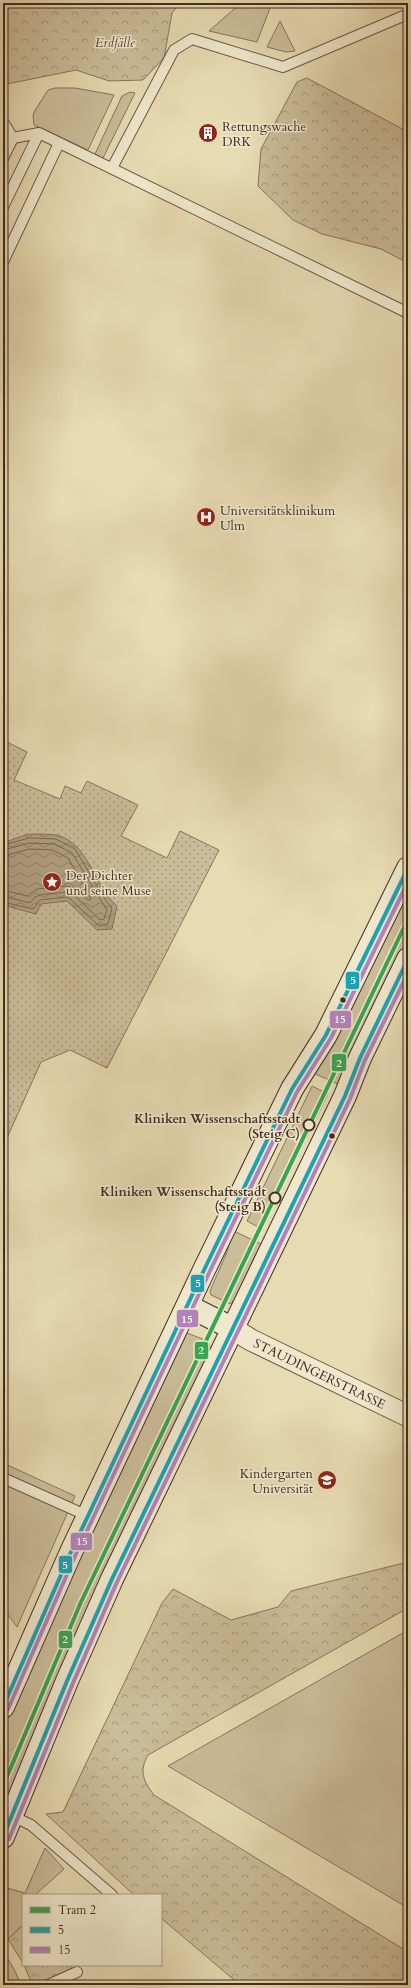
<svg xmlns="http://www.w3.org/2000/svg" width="411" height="1988" font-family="Cardo,serif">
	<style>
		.grass { fill: #cbbd9a; stroke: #88745e }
		.forest { fill: url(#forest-crowns); stroke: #88745e }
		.park { fill: url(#park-dots); stroke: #88745e }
		.water { fill: url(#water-waves); stroke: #85715b }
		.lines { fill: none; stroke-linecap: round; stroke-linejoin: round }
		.shore { stroke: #7a6552; stroke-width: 1 }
		.lane-casing { stroke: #6d5746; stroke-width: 12 }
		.street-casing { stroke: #6d5746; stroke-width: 23 }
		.secondary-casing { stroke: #442b22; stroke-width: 24 }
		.lane { stroke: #efe8cd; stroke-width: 10 }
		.street { stroke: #efe8cd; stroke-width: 21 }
		.secondary { stroke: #efe8cd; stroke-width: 22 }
		.bus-1-casing { stroke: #efe8cd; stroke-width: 7 }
		.bus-2-casing { stroke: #efe8cd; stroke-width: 7 }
		.bus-1 { stroke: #1ca2b6; stroke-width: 4 }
		.bus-2 { stroke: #b382ba; stroke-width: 4 }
		.tram-1-casing { stroke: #efe8cd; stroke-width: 7 }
		.tram-1 { stroke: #38a550; stroke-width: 4 }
		.bus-dot { fill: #442b22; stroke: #efe8cd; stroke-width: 1.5 }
		.stop-dot { fill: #efe8cd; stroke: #442b22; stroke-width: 2 }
		.labels { text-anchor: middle; stroke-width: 3; stroke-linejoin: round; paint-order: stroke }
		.park-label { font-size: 13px; font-style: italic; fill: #5f483a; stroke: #efe8cd }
		.poi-label { font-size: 13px; fill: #442b22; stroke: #efe8cd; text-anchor: start }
		.stop-label { font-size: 13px; font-weight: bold; fill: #442b22; stroke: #efe8cd; text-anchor: end }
		.street-label { font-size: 13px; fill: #442b22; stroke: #efe8cd }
		.line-badge { stroke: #efe8cd; stroke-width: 1.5 }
		.badge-label { font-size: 11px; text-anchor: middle; font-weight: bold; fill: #fff }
	</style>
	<defs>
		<pattern id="forest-crowns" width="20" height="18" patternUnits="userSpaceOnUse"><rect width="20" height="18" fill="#cbbd9a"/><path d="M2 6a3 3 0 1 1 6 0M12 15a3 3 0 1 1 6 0" fill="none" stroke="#a69a7d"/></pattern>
		<pattern id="park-dots" width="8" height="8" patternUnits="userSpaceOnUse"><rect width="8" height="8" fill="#cbbd9a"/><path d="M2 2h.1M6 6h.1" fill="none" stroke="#a69a7d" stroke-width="1.8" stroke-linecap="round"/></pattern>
		<pattern id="water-waves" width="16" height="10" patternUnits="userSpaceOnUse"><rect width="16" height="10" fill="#b09f81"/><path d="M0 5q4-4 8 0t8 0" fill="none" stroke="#918269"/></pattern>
	</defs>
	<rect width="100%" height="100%" fill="#e7dbb2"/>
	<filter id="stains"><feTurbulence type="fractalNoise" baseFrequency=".005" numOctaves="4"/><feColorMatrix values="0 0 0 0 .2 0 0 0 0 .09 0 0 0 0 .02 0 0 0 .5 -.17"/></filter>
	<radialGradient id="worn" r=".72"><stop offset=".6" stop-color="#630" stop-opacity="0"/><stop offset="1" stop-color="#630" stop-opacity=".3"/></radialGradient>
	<path class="grass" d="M241 3H272L257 42 209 31Z
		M280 21 295 51 286 52 267 47Z
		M55 88H75L114 95 88 150 34 125 33 116 34 112 48 90Z
		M130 92 135 93 103 158 95 154 122 96Z
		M408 884V945L357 1052 342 1086 309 1071Z
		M312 1086 328 1094 262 1229 247 1221Z
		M232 1230 265 1246 235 1299 230 1304 211 1295 210 1291 227 1252Z
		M187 1333 208 1341 210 1346V1351L3 1823V1727L29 1663Z
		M3 1463 75 1496 17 1627 3 1608Z
		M408 1630V1908L168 1766Z
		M45 1848 64 1869 35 1895H23V1925L8 1939 3 1933V1887L25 1893Z
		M3 1951 14 1969 21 1985 8 1981 3 1972Z"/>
	<path class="forest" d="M3 3H180L172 13 164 58 143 80 109 81 76 70 7 84 3 79Z
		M307 78 408 132V263L381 249 322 234 293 220 258 186 261 149 297 82Z
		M408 1562V1608L148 1755C139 1771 143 1781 154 1795L408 1952V1985H240L161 1918V1895H134L46 1814 63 1812 162 1603 173 1589 231 1620 278 1607 291 1591Z
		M23 1925V1963L8 1939Z
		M24 1965H70L72 1968 49 1979 32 1984Z"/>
	<path class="park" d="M3 740 27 752 14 780 60 799 65 786 81 793 87 781 138 805 121 836 167 858 180 831 219 850 107 1068 70 1050 41 1062 3 1147Z"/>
	<path class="water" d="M28 834C37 834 48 834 56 835 90 843 93 886 117 906L112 929 97 930 67 901 41 904 36 914 3 905V843Z"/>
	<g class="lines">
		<path class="shore" d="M3 845 29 838 56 839 75 849 106 901 112 908 108 924 99 926 68 897 40 900 33 909 3 902
			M3 850 30 843 55 844 72 853 107 910 104 919 100 920 73 894 66 892 40 895 35 897 30 903 3 896
			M3 856 30 849 53 850 68 858 91 899 88 900 76 889 67 886 37 889 27 896 3 890"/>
		<defs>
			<path id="lane" d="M3 122 13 138
				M13 138 39 133 408 313
				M3 158 13 138
				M112 168 174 50 192 39 283 67 408 14
				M3 207 39 133
				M3 262 59 143
				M3 1478 88 1516
				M12 1816 31 1825 112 1895
				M48 1985 77 1972"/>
			<g id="street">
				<path id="s1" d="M232 1328 251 1340 408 1416"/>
			</g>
			<path id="secondary" d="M188 1306 232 1328
				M3 1707 71 1552 204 1270 292 1089 326 1035 408 868
				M3 1837 67 1681 112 1579 345 1096 360 1058 408 959"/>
		</defs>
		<use href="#lane" class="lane-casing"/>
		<use href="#street" class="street-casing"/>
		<use href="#secondary" class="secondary-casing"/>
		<use href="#lane" class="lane"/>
		<use href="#street" class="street"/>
		<use href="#secondary" class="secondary"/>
		<defs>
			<path id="bus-1" d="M3 1707 71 1552 204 1270 292 1089 326 1035 408 868
				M3 1837 67 1681 112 1579 345 1096 360 1058 408 959"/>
			<path id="bus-2" d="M8 1709 76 1554 209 1273 297 1092 331 1038 408 882
				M9 1839 73 1683 117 1582 350 1099 365 1060 408 973"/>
		</defs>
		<use href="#bus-1" class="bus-1-casing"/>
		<use href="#bus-2" class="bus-2-casing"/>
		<use href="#bus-1" class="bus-1"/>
		<use href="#bus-2" class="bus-2"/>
		<defs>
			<path id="tram-1" d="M3 1786 81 1602 408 919"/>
		</defs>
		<use href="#tram-1" class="tram-1-casing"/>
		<use href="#tram-1" class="tram-1"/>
	</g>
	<defs>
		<symbol id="building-disc" viewBox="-11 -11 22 22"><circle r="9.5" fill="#8f2418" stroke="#efe8cd"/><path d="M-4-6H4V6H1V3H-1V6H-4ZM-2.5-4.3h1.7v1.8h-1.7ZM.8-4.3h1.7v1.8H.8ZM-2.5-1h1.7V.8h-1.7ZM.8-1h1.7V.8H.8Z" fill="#fff"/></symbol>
		<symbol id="hospital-disc" viewBox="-11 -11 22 22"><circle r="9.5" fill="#8f2418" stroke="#efe8cd"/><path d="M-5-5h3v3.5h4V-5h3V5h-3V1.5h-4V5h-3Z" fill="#fff"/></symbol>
		<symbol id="sight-disc" viewBox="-11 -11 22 22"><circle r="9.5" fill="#8f2418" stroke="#efe8cd"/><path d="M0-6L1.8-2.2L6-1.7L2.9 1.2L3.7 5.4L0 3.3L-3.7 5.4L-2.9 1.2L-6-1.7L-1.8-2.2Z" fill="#fff"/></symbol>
		<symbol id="school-disc" viewBox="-11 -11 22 22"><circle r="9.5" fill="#8f2418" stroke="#efe8cd"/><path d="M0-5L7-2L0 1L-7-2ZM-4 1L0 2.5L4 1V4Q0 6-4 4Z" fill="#fff"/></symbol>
	</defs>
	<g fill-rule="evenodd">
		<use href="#building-disc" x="197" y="122" width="22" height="22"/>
		<use href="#hospital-disc" x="195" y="506" width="22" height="22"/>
		<use href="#sight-disc" x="41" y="871" width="22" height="22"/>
		<use href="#school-disc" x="316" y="1469" width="22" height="22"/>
	</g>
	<g class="bus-dot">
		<circle cx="343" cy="1000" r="3.5"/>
		<circle cx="332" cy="1136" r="3.5"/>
	</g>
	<g class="stop-dot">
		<circle cx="309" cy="1125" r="5.5"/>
		<circle cx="275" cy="1198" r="5.5"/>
	</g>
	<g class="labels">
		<g class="park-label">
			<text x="115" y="47">Erdfälle</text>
		</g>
		<g class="poi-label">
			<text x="222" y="131">Rettungswache<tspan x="222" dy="15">DRK</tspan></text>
			<text x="220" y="515">Universitätsklinikum<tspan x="220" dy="15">Ulm</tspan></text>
			<text x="66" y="880">Der Dichter<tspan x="66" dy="15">und seine Muse</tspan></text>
			<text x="313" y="1478" text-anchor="end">Kindergarten<tspan x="313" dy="15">Universität</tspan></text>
		</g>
		<g class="stop-label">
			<text x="300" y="1123">Kliniken Wissenschaftsstadt<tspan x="300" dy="15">(Steig C)</tspan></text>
			<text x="266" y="1196">Kliniken Wissenschaftsstadt<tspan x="266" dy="15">(Steig B)</tspan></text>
		</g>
		<g class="street-label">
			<text dy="5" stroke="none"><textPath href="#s1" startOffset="99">STAUDINGERSTRASSE</textPath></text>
		</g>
	</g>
	<g class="line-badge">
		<rect x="345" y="971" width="15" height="19" rx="4" fill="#1ca2b6"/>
		<rect x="329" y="1010" width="23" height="19" rx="4" fill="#b382ba"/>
		<rect x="331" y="1053" width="16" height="19" rx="4" fill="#38a550"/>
		<rect x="190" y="1274" width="15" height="19" rx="4" fill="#1ca2b6"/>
		<rect x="176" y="1309" width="23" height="19" rx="4" fill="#b382ba"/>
		<rect x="194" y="1341" width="15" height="19" rx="4" fill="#38a550"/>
		<rect x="70" y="1532" width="23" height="19" rx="4" fill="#b382ba"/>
		<rect x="58" y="1555" width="15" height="19" rx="4" fill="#1ca2b6"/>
		<rect x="58" y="1630" width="15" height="19" rx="4" fill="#38a550"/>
	</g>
	<g class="badge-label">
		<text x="353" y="984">5</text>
		<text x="340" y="1023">15</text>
		<text x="339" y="1067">2</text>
		<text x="198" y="1287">5</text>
		<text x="187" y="1323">15</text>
		<text x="201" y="1354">2</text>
		<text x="82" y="1545">15</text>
		<text x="65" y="1569">5</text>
		<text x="65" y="1643">2</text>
	</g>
	<rect width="411" height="1988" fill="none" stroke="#e7dbb2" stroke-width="16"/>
	<rect x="4" y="4" width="403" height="1980" fill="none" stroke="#442b22" stroke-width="2"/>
	<rect x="8" y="8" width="395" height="1972" fill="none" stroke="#442b22"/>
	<rect x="22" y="1894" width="140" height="72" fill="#efe8cd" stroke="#ab9c89"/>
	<rect x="30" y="1907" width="20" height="6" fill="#38a550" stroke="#ab9c89"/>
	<text x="58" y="1914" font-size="12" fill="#442b22">Tram 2</text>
	<rect x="30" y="1927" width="20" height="6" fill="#1ca2b6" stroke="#ab9c89"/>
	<text x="58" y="1934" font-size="12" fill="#442b22">5</text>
	<rect x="30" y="1947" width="20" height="6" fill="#b382ba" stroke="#ab9c89"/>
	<text x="58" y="1954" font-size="12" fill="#442b22">15</text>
	<rect width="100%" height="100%" filter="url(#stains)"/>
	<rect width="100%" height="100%" fill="url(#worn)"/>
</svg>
